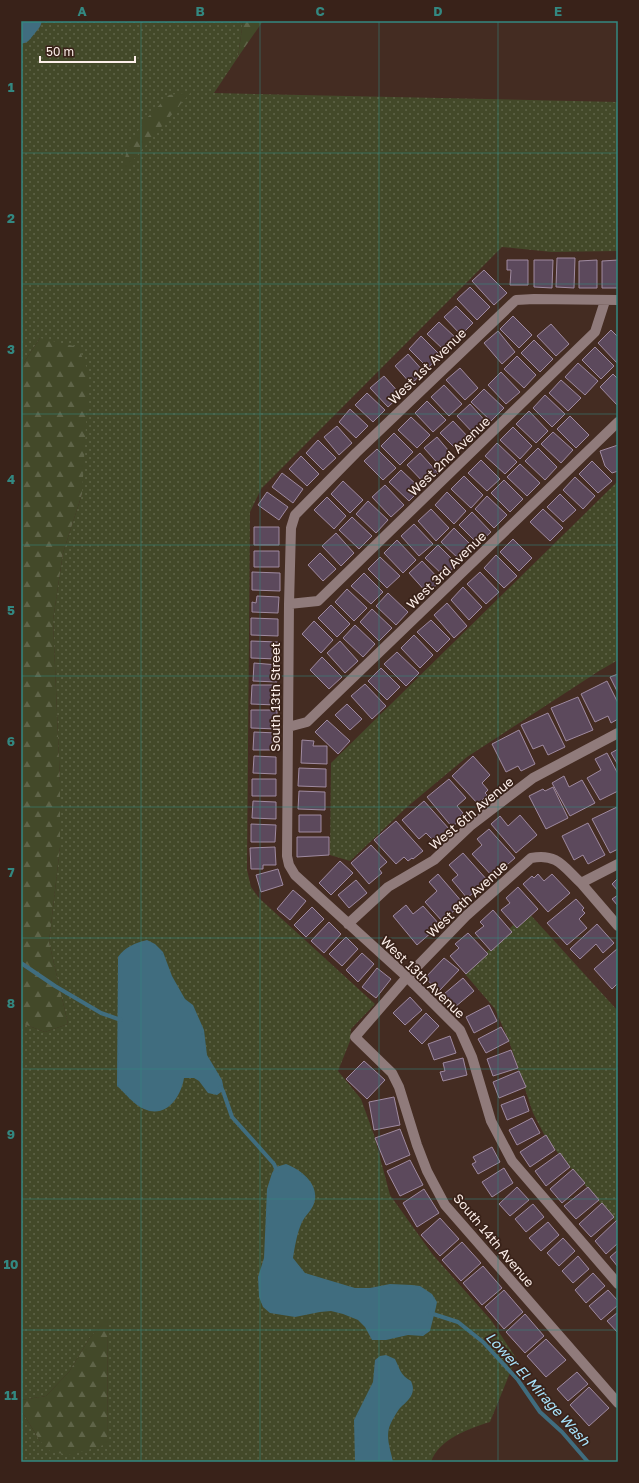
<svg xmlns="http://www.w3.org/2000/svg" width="639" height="1483" font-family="'Golos Text',sans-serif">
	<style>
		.grass { fill: url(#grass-dots) }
		.forest { fill: url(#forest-firs) }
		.water { fill: #406d7f }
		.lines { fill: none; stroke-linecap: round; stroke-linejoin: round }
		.stream { stroke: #406d7f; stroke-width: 4 }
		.river { stroke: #406d7f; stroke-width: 23 }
		.building { fill: #5c495c; stroke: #9f8aa0 }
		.minor { stroke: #907b7b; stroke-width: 10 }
		.grid { fill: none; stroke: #338881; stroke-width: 1; stroke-opacity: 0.55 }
		.labels { text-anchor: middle; stroke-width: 3.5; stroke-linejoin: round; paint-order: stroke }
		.street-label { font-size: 13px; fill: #fdefea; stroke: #392219 }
		.water-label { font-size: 14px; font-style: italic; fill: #a8e4fd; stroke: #392219 }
		.neatline { fill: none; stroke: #338881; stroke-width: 1.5 }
		.grid-label { font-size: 13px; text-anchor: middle; font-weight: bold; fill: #338881 }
	</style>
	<defs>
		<pattern id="grass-dots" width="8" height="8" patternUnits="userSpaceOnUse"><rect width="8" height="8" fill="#434929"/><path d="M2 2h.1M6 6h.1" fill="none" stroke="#5f6448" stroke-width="1.8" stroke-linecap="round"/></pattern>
		<pattern id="forest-firs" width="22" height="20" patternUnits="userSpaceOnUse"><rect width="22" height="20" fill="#434929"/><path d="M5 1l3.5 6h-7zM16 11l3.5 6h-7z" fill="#5f6448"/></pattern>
	</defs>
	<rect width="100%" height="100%" fill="#442c22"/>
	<path class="grass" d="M21 21H243L238 57 214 93 618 102V251L552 252 502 247 261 489 250 512 247 870 251 887 259 898 375 1004 351 1029 350 1041 338 1071 361 1099 374 1135 390 1195 433 1255 491 1320 516 1358 490 1422C468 1429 439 1439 431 1462H21V1410L40 1441 107 1444 108 1318 89 1339 69 1372 46 1396 21 1400V1023L45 1032 68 1024 49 942 60 847V782L53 620 63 553 82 494 40 338 21 367Z
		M618 481V660L599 671 467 757 407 807 350 861 330 855 331 763Z
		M527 911 618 1011V1224L547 1140 533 1113 509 1041 495 1009 465 974Z"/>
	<path class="forest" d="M243 21H263L238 57Z
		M191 92 122 173 127 149 144 121 169 95Z
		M40 338 78 347 89 373 82 494 63 553 53 620 60 782V847L49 942 68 1024 45 1032 21 1023V367Z
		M108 1317 107 1444 71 1455 51 1452 40 1441 21 1410V1400L46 1396 69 1372 89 1339Z"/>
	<path class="water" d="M147 940 155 944 163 952 172 976 185 999 193 1005 204 1030 207 1055 222 1080 224 1090 217 1095 208 1093 199 1081 194 1078H184C181 1097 166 1119 144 1109 134 1105 125 1093 117 1086L118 957C125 947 135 943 147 940Z
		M286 1164C302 1170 322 1186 313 1206 310 1212 305 1216 302 1222 297 1233 295 1246 293 1258L305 1273 355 1288H370L390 1284 412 1285 420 1286 432 1294 437 1302 436 1307 430 1331 423 1336 408 1335 386 1340H372L365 1327 358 1320 343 1314 331 1311 320 1312 295 1317 270 1313 263 1307 259 1297 258 1277 264 1258 267 1189 272 1173 276 1167Z
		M386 1355 395 1359C400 1369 400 1375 411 1381 417 1394 408 1400 400 1408 396 1413 391 1422 389 1428 386 1439 391 1451 393 1462H355L354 1420 373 1382 375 1360 380 1356Z"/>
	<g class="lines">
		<path class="stream" d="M21 963 55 986 101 1013 121 1020
			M220 1087 223 1091 232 1117 274 1164 277 1171
			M430 1313 458 1322 483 1342 518 1380 540 1412 562 1432 588 1462"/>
		<path class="river" d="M21 32 30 21"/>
	</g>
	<path class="building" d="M557 258H575L574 288 556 287Z
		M507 260H528V285H510L511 270H507Z
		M534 260H553L552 288 534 287Z
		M597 260V288H579V261Z
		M618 260V288H602V261Z
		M484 270 507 293 494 305 472 281Z
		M470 287 490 307 477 320 457 299Z
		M456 306 473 323 461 335 444 317Z
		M513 316 532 335 519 348 500 329Z
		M439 322 457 339 445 351 427 334Z
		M551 324 569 344 556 356 537 336Z
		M611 330 618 337 617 363 598 343Z
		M498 331 515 352 502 364 484 343Z
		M421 336 440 355 428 368 409 349Z
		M534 340 553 359 540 372 521 353Z
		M595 347 614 366 601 379 582 360Z
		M408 354 424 372 411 384 395 366Z
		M517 356 536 375 524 388 504 369Z
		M578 363 598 381 585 395 565 377Z
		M460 368 478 388 465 400 446 380Z
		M501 372 520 392 506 404 488 385Z
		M613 374 618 379V406L600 387Z
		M384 376 401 395 388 407 370 388Z
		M561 380 581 398 568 411 549 393Z
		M444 385 462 404 449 416 431 397Z
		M484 389 504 408 491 421 471 402Z
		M367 393 385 410 373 422 355 405Z
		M545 395 565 414 552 427 533 408Z
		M427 401 446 420 433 432 415 413Z
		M470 404 488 424 476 436 457 416Z
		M350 409 368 426 356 438 339 422Z
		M529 411 548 431 536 443 516 424Z
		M570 416 589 435 576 448 557 429Z
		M411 417 430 435 417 448 398 430Z
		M453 421 471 440 459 452 440 433Z
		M337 426 352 443 339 455 324 437Z
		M513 427 532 446 520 459 500 440Z
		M553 432 573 450 561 463 541 444Z
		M394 433 413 452 400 465 381 446Z
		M437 437 454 457 442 468 424 448Z
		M318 440 336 458 323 470 306 453Z
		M497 443 517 462 505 474 485 456Z
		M618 445V471L612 473 605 466 600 451Z
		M538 448 557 467 545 480 525 461Z
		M377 449 396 468 383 480 364 461Z
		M420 453 438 473 425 484 407 465Z
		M301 456 319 474 307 486 289 469Z
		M481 460 500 479 487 491 468 473Z
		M592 461 612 481 598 493 579 474Z
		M520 464 540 483 527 496 507 477Z
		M401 470 421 489 409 501 389 482Z
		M282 473 303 489 293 503 272 487Z
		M464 476 483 495 471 508 451 489Z
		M575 477 595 496 583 509 563 490Z
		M504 480 523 499 510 512 491 493Z
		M343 481 363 500 350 513 331 494Z
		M385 485 404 505 391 517 372 497Z
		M267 492 288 507 279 520 258 505Z
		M447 492 466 511 454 524 435 505Z
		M560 494 576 510 563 522 547 507Z
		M487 496 507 515 494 528 475 509Z
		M327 497 346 516 334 529 314 510Z
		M368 501 388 520 376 533 356 514Z
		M431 509 449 528 436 541 418 521Z
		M543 509 563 528 550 541 530 522Z
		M472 512 491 532 478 544 459 525Z
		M352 517 372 536 359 549 339 530Z
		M414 524 433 544 419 556 401 536Z
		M254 527H279V545H254Z
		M454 528 474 548 461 561 441 542Z
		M336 533 354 553 341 566 322 546Z
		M513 539 532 558 519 571 500 552Z
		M397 540 416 560 403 573 384 553Z
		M438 545 457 564 445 577 425 558Z
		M254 551H279V567H254Z
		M320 553 336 569 323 581 308 565Z
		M496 555 517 576 504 588 484 568Z
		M380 557 400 576 387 588 368 569Z
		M422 561 441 581 427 593 409 573Z
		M252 572 280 573V591L252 590Z
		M480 572 499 592 486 604 467 584Z
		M364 573 383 592 371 604 351 586Z
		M463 587 482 607 469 620 451 600Z
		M347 589 367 608 354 621 335 602Z
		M388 593 408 612 396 625 376 606Z
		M257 596 279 597 278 613 252 612V602L256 603Z
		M447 603 467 626 454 638 434 615Z
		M331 605 350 624 337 637 318 618Z
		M372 609 392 628 379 641 360 622Z
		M251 618 278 619V636L251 635Z
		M431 620 450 639 437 652 417 632Z
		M314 621 333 640 321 653 302 634Z
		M355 625 375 644 363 657 343 638Z
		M414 635 433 655 420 668 401 648Z
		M251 641 278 642 277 659 251 658Z
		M340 641 358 661 345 673 327 653Z
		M397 652 419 673 406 686 384 664Z
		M322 657 342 677 329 689 310 670Z
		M254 663 278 665 277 682 253 681Z
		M381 668 400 687 387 700 368 681Z
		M618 674V693L610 677Z
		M607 681 618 703V719L611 723 608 716 595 722 581 694Z
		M365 684 386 706 372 719 351 696Z
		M252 685H277L276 705 251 704Z
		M578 697 593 730 566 741 551 708Z
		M347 704 362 719 350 730 335 715Z
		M251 710H277V729L251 728Z
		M548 713 565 747 548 755 543 745 533 749 521 725Z
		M327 720 350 741 338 754 315 732Z
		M519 730 535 764 521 771 518 766 506 772 492 744Z
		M254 732 277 733V750H253Z
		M302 740 314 741 313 746H327V764L301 763Z
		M618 749V765L611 753Z
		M607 753 618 774V791L600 800 587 778 601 770 595 759Z
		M254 756 276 757V774L253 773Z
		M473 756 490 775 482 783 488 790 485 793 487 795 478 804 452 776Z
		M299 768 326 769V787L298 786Z
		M564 776 569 787 582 780 595 803 570 816 552 783Z
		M252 779H276V796H252Z
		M449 779 466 798 457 806 463 813 460 816 462 818 452 827 427 797Z
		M553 787 568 818 546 829 529 796 543 789 545 791Z
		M299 791 325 792V810L298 809Z
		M253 801 276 802V819L252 818Z
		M424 801 450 830 440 838 437 836 433 840 426 833 419 839 402 820Z
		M617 807 618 849 610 853 592 819Z
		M299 815H321V832H299Z
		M520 815 537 835 516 853 491 824 500 816 508 826Z
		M396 821 423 851 413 859 412 858 408 861 404 857 396 864 374 840Z
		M588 823 605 855 588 864 583 855 574 860 562 836Z
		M251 824 276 825 275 842H251Z
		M489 829 515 858 493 877 472 854 482 845 477 839Z
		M297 837H329V855L297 857Z
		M371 845 387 862 379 869 382 873 369 884 351 863Z
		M275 847 276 865H263V869H251L250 848Z
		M463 853 488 881 467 898 452 880 458 875 449 865Z
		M340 861 353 873 331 895 319 883Z
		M278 869 283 885 261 892 256 875Z
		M438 874 463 903 442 921 425 902 437 891 429 882Z
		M538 874 544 881 552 874 570 893 548 912 523 884 532 876 534 878Z
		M618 878V891L612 884Z
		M356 880 367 893 349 908 338 895Z
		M518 887 538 909 517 928 501 910 510 903 506 898Z
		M293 890 306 901 290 920 277 909Z
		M618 895V906L612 899Z
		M576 899 584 908 582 910 585 913 579 919 587 928 567 945 547 923Z
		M406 905 413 914 423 906 440 925 417 945 393 916Z
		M312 907 324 919 306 937 294 925Z
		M493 910 512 932 491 951 475 933 484 926 480 922Z
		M329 922 341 934 324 953 311 941Z
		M597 924 614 943 603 953 596 944 580 959 570 949Z
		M468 933 488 954 466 974 450 956 459 948 455 944Z
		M346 937 358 949 342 966 329 954Z
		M618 948V983L612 989 594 969Z
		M362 953 374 964 358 982 346 970Z
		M444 958 459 970 439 991 425 978Z
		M377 968 391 979 376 998 362 987Z
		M463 978 474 991 455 1007 444 994Z
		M410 997 422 1010 405 1025 393 1013Z
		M489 1005 497 1021 474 1033 466 1017Z
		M426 1013 439 1026 422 1044 409 1031Z
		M501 1027 509 1041 486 1053 478 1039Z
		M450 1036 456 1053 434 1060 428 1044Z
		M511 1050 518 1068 493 1076 487 1059Z
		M463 1058 467 1075 443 1081 440 1072 445 1071 443 1063Z
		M364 1061 385 1080 367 1099 346 1079Z
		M519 1071 526 1087 499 1098 493 1082Z
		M524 1096 529 1111 507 1120 501 1105Z
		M394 1097 400 1125 374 1130 369 1102Z
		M532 1118 540 1133 517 1145 509 1130Z
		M400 1129 410 1155 386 1165 375 1138Z
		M546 1135 555 1150 530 1167 520 1152Z
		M492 1147 500 1162 478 1174 472 1164 476 1162 473 1157Z
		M560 1153 570 1167 546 1186 535 1171Z
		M410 1160 423 1185 400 1196 387 1171Z
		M504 1168 513 1183 492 1197 482 1182Z
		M573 1169 585 1183 562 1203 550 1189Z
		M517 1187 529 1200 510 1216 499 1204Z
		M588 1187 599 1200 576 1219 564 1206Z
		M424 1189 439 1213 417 1227 403 1203Z
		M602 1203 614 1217 591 1237 579 1224Z
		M533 1204 544 1217 526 1232 515 1219Z
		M440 1218 459 1239 440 1256 421 1235Z
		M617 1220 618 1243 606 1254 595 1241Z
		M548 1222 559 1235 541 1251 529 1238Z
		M563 1238 575 1251 559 1266 547 1253Z
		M462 1242 481 1263 461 1281 442 1260Z
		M618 1250V1267L610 1257Z
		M578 1256 589 1269 573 1283 562 1271Z
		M483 1266 502 1288 482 1305 463 1283Z
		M593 1273 605 1286 586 1303 575 1290Z
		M504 1290 523 1312 504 1329 485 1307Z
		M608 1290 618 1301V1305L601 1320 589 1306Z
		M618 1312V1333L607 1321Z
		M525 1314 544 1336 525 1353 506 1332Z
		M546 1339 566 1360 546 1377 527 1356Z
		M577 1372 588 1384 568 1401 557 1389Z
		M589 1387 609 1408 589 1426 570 1405Z"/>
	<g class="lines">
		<path class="minor" d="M618 300 534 299 516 300 356 453 295 515 291 528 289 604 287 856 289 865 295 875 407 977 460 1030 472 1057 491 1121 512 1161 618 1284
			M289 604 318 601 595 332 605 301
			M288 727 307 722 618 422
			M618 864 581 883C563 866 557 853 531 858L466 916 407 977 355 1037 392 1073 399 1087 417 1145 427 1171 445 1205 618 1403
			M581 883 618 926
			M348 924 388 887 434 860 470 826 533 778 618 733"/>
	</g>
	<path class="grid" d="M141 21V1462M260 21V1462M379 21V1462M498 21V1462M21 153H618M21 284H618M21 414H618M21 545H618M21 676H618M21 807H618M21 938H618M21 1069H618M21 1199H618M21 1330H618"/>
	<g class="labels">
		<g class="street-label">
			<text transform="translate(427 366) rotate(-44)" y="5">West 1st Avenue</text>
			<text transform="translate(449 456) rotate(-44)" y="5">West 2nd Avenue</text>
			<text transform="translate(446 570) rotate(-44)" y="5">West 3rd Avenue</text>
			<text transform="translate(275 697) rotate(-90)" y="5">South 13th Street</text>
			<text transform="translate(471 813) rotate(-40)" y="5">West 6th Avenue</text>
			<text transform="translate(467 899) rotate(-43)" y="5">West 8th Avenue</text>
			<text transform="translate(423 977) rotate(44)" y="5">West 13th Avenue</text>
			<text transform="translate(494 1240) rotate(50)" y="5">South 14th Avenue</text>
		</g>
		<g class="water-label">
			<text transform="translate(538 1389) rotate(48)" y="5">Lower El Mirage Wash</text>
		</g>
	</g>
	<rect width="639" height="1483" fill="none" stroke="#392219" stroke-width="44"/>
	<path d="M40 56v6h95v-6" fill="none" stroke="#fdefea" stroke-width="2"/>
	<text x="46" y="56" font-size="12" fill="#fdefea" stroke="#392219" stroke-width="3" paint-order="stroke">50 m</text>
	<rect x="22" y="22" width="595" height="1439" class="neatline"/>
	<g class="grid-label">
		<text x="82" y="16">A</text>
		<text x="200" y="16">B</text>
		<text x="320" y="16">C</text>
		<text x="438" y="16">D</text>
		<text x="558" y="16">E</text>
		<text x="11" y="92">1</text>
		<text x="11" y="223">2</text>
		<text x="11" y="354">3</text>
		<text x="11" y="484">4</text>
		<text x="11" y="615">5</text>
		<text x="11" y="746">6</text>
		<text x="11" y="877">7</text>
		<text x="11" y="1008">8</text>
		<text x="11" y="1139">9</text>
		<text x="11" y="1269">10</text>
		<text x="11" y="1400">11</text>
	</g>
</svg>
